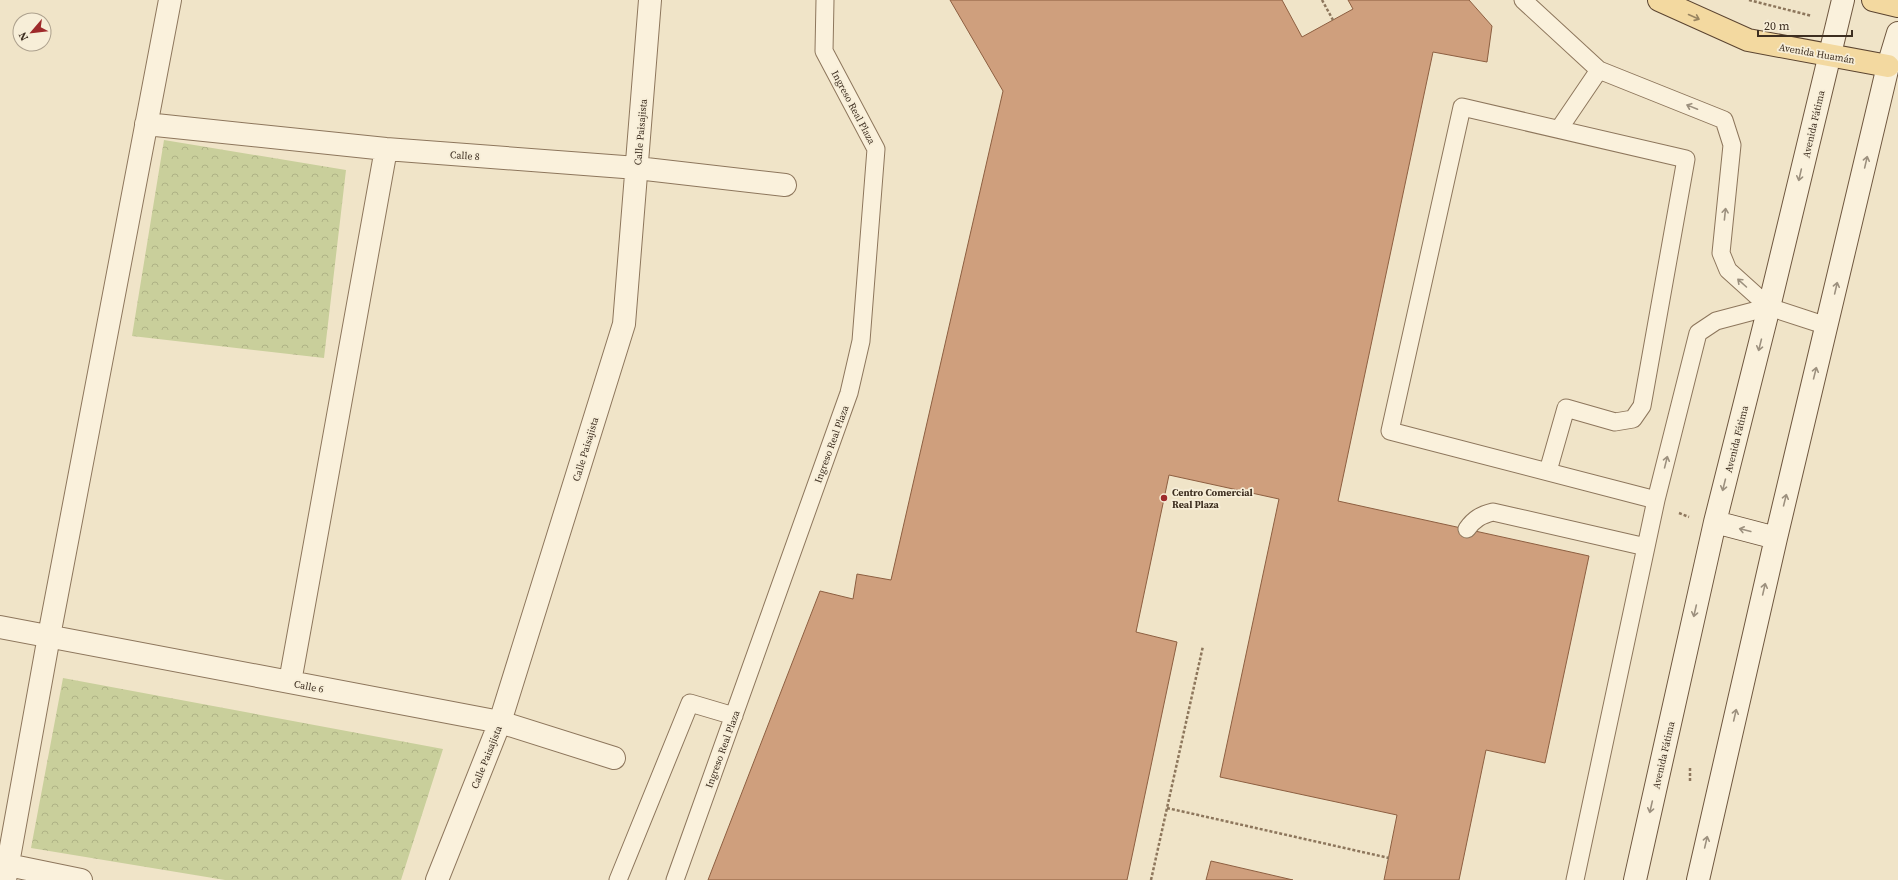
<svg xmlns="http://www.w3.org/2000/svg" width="1898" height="880" font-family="'Source Serif 4',serif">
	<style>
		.forest { fill: url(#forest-crowns) }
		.building { fill: #cf9f7d; stroke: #8d5f41 }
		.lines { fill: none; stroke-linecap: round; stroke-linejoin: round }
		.service-casing { stroke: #8d765c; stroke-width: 19 }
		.minor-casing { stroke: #8d765c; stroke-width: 24 }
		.secondary-casing { stroke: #6f573f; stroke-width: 24 }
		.primary-casing { stroke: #5b4430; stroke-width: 24 }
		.path { stroke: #8d765c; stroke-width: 2.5; stroke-dasharray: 3 2; stroke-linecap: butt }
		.service { stroke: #faf1dc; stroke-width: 17 }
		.minor { stroke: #faf1dc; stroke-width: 22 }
		.secondary { stroke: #faf1dc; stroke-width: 22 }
		.primary { stroke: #f3d9a0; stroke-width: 22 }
		.oneway { stroke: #988460 }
		.oneway2 { stroke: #9c907e }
		.poi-dot { fill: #9e2a2b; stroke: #f7eed8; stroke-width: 1.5 }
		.labels { text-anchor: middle; stroke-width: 3.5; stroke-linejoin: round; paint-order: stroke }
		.street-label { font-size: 10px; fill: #3d2e20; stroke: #f7eed8 }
		.poi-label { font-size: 10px; font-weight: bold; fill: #3d2e20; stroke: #f7eed8; text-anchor: start }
	</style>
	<defs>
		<pattern id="forest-crowns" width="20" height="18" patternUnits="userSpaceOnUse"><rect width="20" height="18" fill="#c9cf9b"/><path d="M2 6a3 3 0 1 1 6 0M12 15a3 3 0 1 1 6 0" fill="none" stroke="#aeb285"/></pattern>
	</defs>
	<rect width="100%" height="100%" fill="#f0e4c8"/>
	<path class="forest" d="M164 140 346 170 324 358 132 336Z
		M63 678 443 749 401 880H225L31 848Z"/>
	<path class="building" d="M950 0H1282L1302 37 1353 9 1348 0H1469L1492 26 1487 62 1433 52 1338 501 1589 556 1545 763 1486 750 1459 880H1384L1397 815 1220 777 1279 499 1169 475 1136 632 1177 642 1127 880H708L820 591 853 599 857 574 891 580 1003 91Z
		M1211 861 1293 880H1206Z"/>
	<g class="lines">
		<defs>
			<path id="service" d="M1523 0 1599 70 1724 120 1732 145 1721 253 1728 270 1769 307 1827 326
				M1559 129 1599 70
				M1548 471 1566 408 1615 422 1633 419 1642 406 1686 159 1462 107 1390 431 1656 500
				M1467 529C1474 519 1481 515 1493 512L1646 547
				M618 880 690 703 734 716
				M675 880 849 393 861 341 876 149 824 51 825 0
				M1575 880 1656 500 1698 333 1716 321 1769 307"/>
			<path id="minor" d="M146 124 386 149 637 168 785 185
				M0 627 500 722 614 758
				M290 682 386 149
				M8 865 81 880
				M5 880 49 636 170 0
				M437 880 500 722 624 324 650 0"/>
			<path id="secondary" d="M1715 522 1776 538
				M1635 880 1715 522 1769 307 1843 0
				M1698 880 1776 538 1888 66 1898 33"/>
			<path id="primary" d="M1659 0 1748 40 1888 66
				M1873 0 1898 6"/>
		</defs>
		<use href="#service" class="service-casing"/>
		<use href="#minor" class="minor-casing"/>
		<use href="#secondary" class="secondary-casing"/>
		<use href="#primary" class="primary-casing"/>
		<path class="path" d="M1322 0 1333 20
			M1749 0 1812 16
			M1679 513 1689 517
			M1690 768V781
			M1167 808 1389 858
			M1151 880 1203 646"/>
		<use href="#service" class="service"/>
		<use href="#minor" class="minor"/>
		<use href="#secondary" class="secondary"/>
		<use href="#primary" class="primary"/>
	</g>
	<defs><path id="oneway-shaft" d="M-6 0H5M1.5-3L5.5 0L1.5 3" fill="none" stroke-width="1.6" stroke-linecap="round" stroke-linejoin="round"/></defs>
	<use class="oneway" href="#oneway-shaft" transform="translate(1694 17) rotate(24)"/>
	<g class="oneway2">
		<use href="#oneway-shaft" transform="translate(1692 107) rotate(-158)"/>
		<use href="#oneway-shaft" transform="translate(1866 162) rotate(-77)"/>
		<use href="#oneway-shaft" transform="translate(1800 175) rotate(103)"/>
		<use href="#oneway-shaft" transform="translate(1725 214) rotate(-84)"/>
		<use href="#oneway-shaft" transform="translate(1742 283) rotate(-138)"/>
		<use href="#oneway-shaft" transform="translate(1836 288) rotate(-77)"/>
		<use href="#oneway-shaft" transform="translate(1760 345) rotate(104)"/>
		<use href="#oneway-shaft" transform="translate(1815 373) rotate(-76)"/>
		<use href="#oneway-shaft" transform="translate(1666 462) rotate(-76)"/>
		<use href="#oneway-shaft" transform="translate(1724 485) rotate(104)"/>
		<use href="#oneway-shaft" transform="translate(1785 500) rotate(-76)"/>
		<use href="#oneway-shaft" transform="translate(1745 530) rotate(-166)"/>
		<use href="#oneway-shaft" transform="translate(1764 589) rotate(-77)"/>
		<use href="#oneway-shaft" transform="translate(1695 611) rotate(103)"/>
		<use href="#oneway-shaft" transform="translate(1735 715) rotate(-77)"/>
		<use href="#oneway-shaft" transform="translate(1651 807) rotate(103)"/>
		<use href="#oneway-shaft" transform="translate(1706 842) rotate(-77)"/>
	</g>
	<circle class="poi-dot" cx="1164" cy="498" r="4"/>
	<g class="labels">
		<g class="street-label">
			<text transform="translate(1817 53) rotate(10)" y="4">Avenida Huamán</text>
			<text transform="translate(854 107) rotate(62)" y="4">Ingreso Real Plaza</text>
			<text transform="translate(1813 124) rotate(-77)" y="4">Avenida Fátima</text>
			<text transform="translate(640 132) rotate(-85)" y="4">Calle Paisajista</text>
			<text transform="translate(465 155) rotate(4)" y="4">Calle 8</text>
			<text transform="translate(1736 439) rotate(-76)" y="4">Avenida Fátima</text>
			<text transform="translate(831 444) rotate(-70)" y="4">Ingreso Real Plaza</text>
			<text transform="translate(585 449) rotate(-73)" y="4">Calle Paisajista</text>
			<text transform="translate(309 686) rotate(11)" y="4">Calle 6</text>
			<text transform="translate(722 749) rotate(-70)" y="4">Ingreso Real Plaza</text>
			<text transform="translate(1663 755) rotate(-77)" y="4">Avenida Fátima</text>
			<text transform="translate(486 757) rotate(-68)" y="4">Calle Paisajista</text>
		</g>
		<g class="poi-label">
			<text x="1172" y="496">Centro Comercial<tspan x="1172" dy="12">Real Plaza</tspan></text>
		</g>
	</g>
	<g transform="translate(32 32) rotate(242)"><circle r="19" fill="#f7eed8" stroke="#ada18e"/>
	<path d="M0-3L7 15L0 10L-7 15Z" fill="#9e2a2b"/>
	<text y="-6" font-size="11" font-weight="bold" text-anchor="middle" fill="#3d2e20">N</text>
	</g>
	<path d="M1758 30v6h94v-6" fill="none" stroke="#3d2e20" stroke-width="2"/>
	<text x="1764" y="30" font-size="12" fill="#3d2e20" stroke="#f7eed8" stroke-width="3" paint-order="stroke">20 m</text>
</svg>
